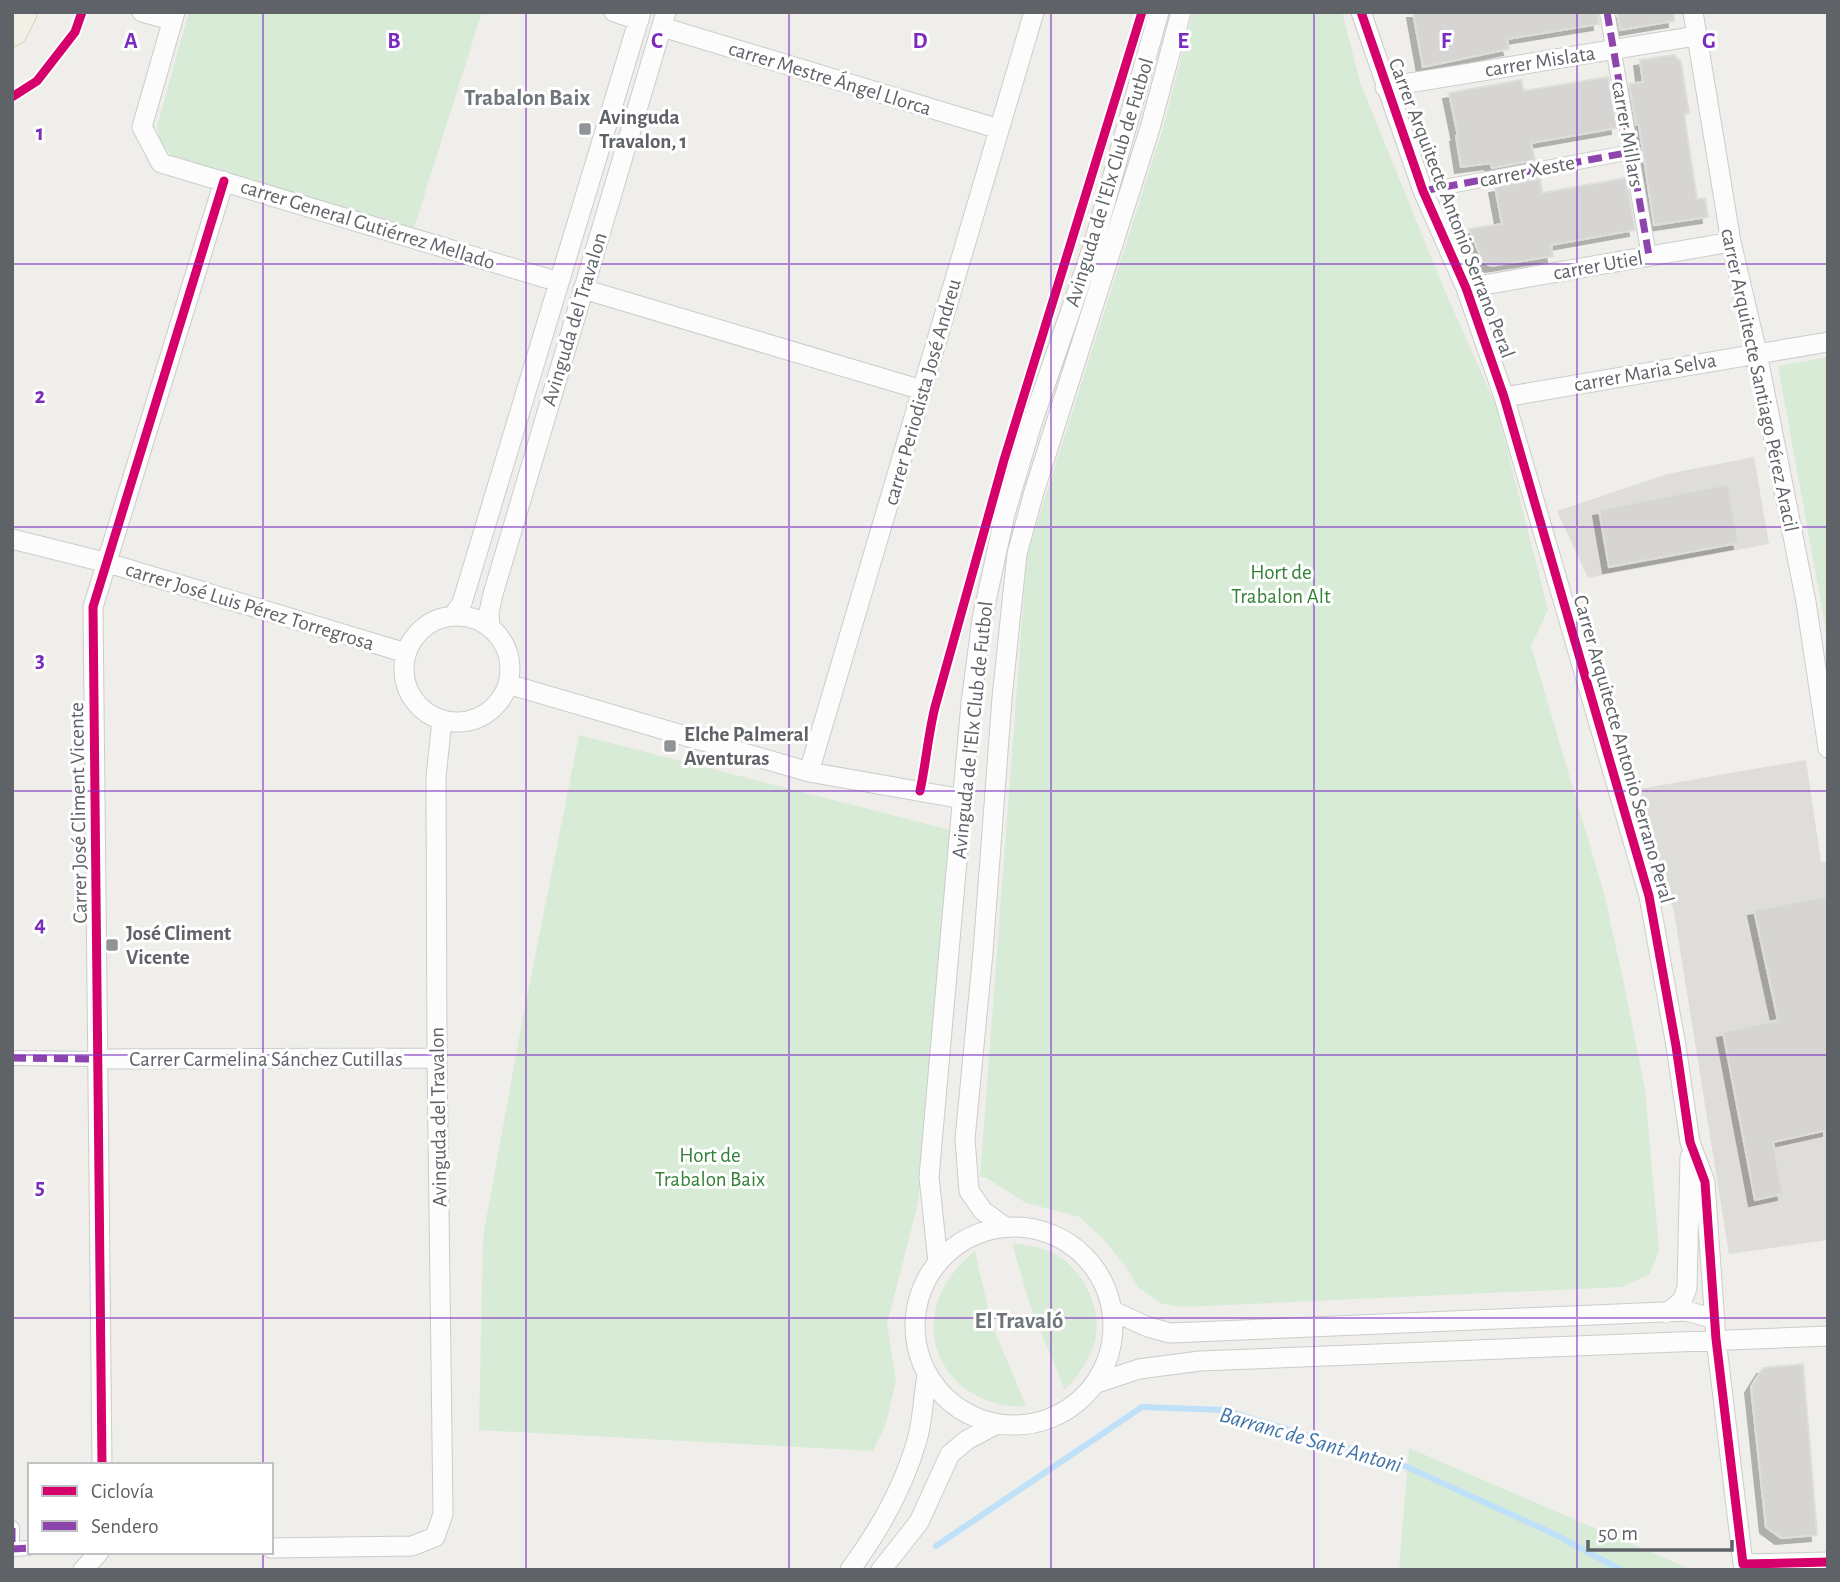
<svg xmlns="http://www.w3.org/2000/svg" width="1840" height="1582" font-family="'Alegreya Sans',sans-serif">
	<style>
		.industrial { fill: #dfddda }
		.green { fill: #d8ebd6 }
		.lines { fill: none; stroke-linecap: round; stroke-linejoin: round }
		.stream { stroke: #bfe0f9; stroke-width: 6 }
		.building { fill: #d6d5d3; stroke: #deddd9; stroke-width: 2; filter: url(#shadow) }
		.pedestrian-casing { stroke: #cbcccc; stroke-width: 16 }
		.minor-casing { stroke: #cbcccc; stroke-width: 21 }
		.trunk-casing { stroke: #c8b996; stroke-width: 33 }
		.pedestrian { stroke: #fdfcfc; stroke-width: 14 }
		.minor { stroke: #fdfcfc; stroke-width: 19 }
		.trunk { stroke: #f2f0e6; stroke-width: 32 }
		.quiet { stroke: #8e44ad; stroke-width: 7; stroke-dasharray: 14 7; stroke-linecap: butt }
		.cycleway-casing { stroke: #fff; stroke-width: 13 }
		.cycleway { stroke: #d6006c; stroke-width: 9 }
		.grid { fill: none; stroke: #7b2cbf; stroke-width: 2; stroke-opacity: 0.55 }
		.poi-dot { fill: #919496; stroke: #fff; stroke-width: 2.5 }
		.labels { text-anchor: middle; stroke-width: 6; stroke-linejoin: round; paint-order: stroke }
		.street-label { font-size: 21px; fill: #5f6368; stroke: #fff }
		.poi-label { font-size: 21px; font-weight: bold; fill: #5f6368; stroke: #fff; text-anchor: start }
		.park-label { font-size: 21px; fill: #348238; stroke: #fff }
		.neighbourhood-label { font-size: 23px; font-weight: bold; fill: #70757a; stroke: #fff }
		.water-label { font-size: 23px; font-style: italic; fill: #4174aa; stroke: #fff }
		.grid-label { font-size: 23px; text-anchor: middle; font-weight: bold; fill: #7b2cbf; stroke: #fff; stroke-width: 6; stroke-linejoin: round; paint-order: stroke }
	</style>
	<defs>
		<filter id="shadow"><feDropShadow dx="-6" dy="6" stdDeviation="0" flood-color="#0004"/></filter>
	</defs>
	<rect width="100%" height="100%" fill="#efeeea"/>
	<path class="industrial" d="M1754 457 1769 544 1588 578 1557 511 1667 474Z
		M1806 760 1821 862H1828V1240L1729 1254 1674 912 1639 789Z"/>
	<path class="green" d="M189 12H482L413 231 173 158 160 140 157 126Z
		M1193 12H1342L1360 82 1444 289 1496 406 1548 610 1531 646 1605 897 1625 989 1645 1089 1659 1250 1650 1274 1622 1287 1182 1307 1160 1303 1139 1288 1124 1264 1104 1240 1080 1217 1026 1203 985 1177H980L1027 554 1163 128Z
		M1828 357V641L1778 366Z
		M579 735 954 831 918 1203 887 1324 896 1380 886 1424 873 1451 479 1430 483 1237 522 1022Z
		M1012 1243C1022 1245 1033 1246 1043 1249 1080 1260 1105 1308 1094 1345 1088 1363 1078 1375 1065 1390L1030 1305Z
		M975 1251 991 1322 1026 1406C972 1410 922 1365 936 1308 941 1285 957 1266 975 1251Z
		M1409 1448 1692 1570H1399Z"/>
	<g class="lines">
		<path class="stream" d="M936 1546 1142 1407 1225 1410 1405 1466 1554 1534 1621 1570"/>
	</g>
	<path class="building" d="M1413 12H1598L1599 24 1507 39 1509 49 1423 67Z
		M1617 12H1673L1674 21 1620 30Z
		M1674 55 1681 62 1689 113 1684 114 1697 199 1705 198 1708 217 1654 225 1639 125H1636L1629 84 1643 82 1640 60Z
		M1608 77 1617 128 1531 143 1535 160 1492 168 1491 163 1461 167 1456 136H1458L1449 93 1521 80 1524 91Z
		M1626 178 1635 230 1551 245 1553 256 1491 266 1483 262 1469 229 1502 224 1495 187 1540 179 1542 193Z
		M1728 484 1739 543 1609 567 1599 510Z
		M1828 896V1130L1773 1142 1783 1194 1755 1200 1723 1032 1778 1020 1754 910Z
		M1803 1364 1817 1535 1781 1538 1766 1527 1751 1387 1763 1368Z"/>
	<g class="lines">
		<defs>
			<path id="pedestrian" d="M1607 12 1649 256
				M1423 191 1631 152
				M12 1058 98 1059
				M12 1528V1549L30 1548"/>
			<path id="minor" d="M142 12 172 20
				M175 12 142 127 161 163 559 282
				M614 12 639 20
				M1361 12 1423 191 1466 288 1504 397 1649 896 1676 1046 1690 1142 1705 1182 1716 1339 1743 1564 1828 1562
				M1693 12 1731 242 1757 353 1806 602 1828 748
				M662 27 999 129
				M1385 87 1696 36
				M1466 288 1731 242
				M583 289 922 390
				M1504 397 1828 342
				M12 539 108 563 406 653
				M453 616 462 603 641 12
				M404 669a53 53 0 1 1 106 0a53 53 0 1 1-106 0Z
				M490 627 489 612 493 594 666 12
				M508 684 809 772 963 799
				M809 772 1034 12
				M98 1059 437 1058
				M915 1326a99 99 0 1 1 198 0a99 99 0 1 1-198 0Z
				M1005 1227 983 1211 969 1191 965 1139 983 952 1002 698 1017 554 1034 492 1150 128 1181 12
				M938 1262 929 1177 971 703 982 619 1005 514 1032 423 1093 246 1159 12
				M1113 1311 1148 1327 1170 1333 1686 1311 1715 1319
				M1667 1313 1682 1301 1687 1288 1690 1157
				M1097 1383 1139 1369 1200 1361 1828 1336
				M102 1465 93 607 224 181
				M271 1548 412 1546 435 1537 443 1514 437 1058 436 777 442 720
				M83 1570 99 1552
				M850 1570C878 1532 904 1486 917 1440 923 1420 923 1397 927 1376
				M881 1570 919 1522 950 1454 967 1440 995 1425"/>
			<path id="trunk" d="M12 30 21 12"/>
		</defs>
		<use href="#pedestrian" class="pedestrian-casing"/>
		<use href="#minor" class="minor-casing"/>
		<use href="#trunk" class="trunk-casing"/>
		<use href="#pedestrian" class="pedestrian"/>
		<use href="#minor" class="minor"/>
		<use href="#trunk" class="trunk"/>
		<path class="quiet" d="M1607 12 1649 256
			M1423 191 1631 152
			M12 1058 98 1059
			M12 1528V1549L30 1548"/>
		<defs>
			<path id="cycleway" d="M1361 12 1423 191 1466 288 1504 397 1649 896 1676 1046 1690 1142 1705 1182 1716 1339 1743 1564 1828 1562
				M12 97 37 81 75 32 82 12
				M920 791C926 763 928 735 935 707L1004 460 1142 12
				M102 1465 93 607 224 181"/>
		</defs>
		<use href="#cycleway" class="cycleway-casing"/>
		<use href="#cycleway" class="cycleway"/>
	</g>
	<path class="grid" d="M263 12V1465M526 12V1570M789 12V1570M1051 12V1570M1314 12V1570M1577 12V1570M12 264H1828M12 527H1828M12 791H1828M12 1055H1828M12 1318H1828M263 1552V1570"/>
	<g class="poi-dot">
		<rect x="578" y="122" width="14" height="14" rx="3.5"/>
		<rect x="663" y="739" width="14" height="14" rx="3.5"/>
		<rect x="105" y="938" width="14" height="14" rx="3.5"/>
	</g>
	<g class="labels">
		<g class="street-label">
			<text transform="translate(1540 61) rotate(-9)" y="7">carrer Mislata</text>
			<text transform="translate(830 78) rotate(17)" y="7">carrer Mestre Ángel Llorca</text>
			<text transform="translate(1628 134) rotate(80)" y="7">carrer Millars</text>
			<text transform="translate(1527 171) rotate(-11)" y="7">carrer Xeste</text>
			<text transform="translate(1109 182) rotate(-73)" y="7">Avinguda de l'Elx Club de Futbol</text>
			<text transform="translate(1452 208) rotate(69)" y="7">Carrer Arquitecte Antonio Serrano Peral</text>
			<text transform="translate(368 224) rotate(17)" y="7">carrer General Gutiérrez Mellado</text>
			<text transform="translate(1598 265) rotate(-10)" y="7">carrer Utiel</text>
			<text transform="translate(574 319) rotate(-73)" y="7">Avinguda del Travalon</text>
			<text transform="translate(1645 372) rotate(-10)" y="7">carrer Maria Selva</text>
			<text transform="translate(1760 380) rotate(78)" y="7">carrer Arquitecte Santiago Pérez Aracil</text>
			<text transform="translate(922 392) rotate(-74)" y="7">carrer Periodista José Andreu</text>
			<text transform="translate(250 606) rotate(17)" y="7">carrer José Luis Pérez Torregrosa</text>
			<text transform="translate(972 730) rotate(-84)" y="7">Avinguda de l'Elx Club de Futbol</text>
			<text transform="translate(1624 749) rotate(74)" y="7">Carrer Arquitecte Antonio Serrano Peral</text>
			<text transform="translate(78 813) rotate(-91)" y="7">Carrer José Climent Vicente</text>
			<text x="266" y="1066">Carrer Carmelina Sánchez Cutillas</text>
			<text transform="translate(438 1117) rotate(-91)" y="7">Avinguda del Travalon</text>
		</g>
		<g class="poi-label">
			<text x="599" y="124">Avinguda<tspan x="599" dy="24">Travalon, 1</tspan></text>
			<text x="684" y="741">Elche Palmeral<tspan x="684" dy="24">Aventuras</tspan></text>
			<text x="126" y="940">José Climent<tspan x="126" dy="24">Vicente</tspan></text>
		</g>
		<g class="park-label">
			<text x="1281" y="579">Hort de<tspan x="1281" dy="24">Trabalon Alt</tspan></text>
			<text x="710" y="1162">Hort de<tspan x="710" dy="24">Trabalon Baix</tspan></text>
		</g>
		<g class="neighbourhood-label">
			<text x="527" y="105">Trabalon Baix</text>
			<text x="1019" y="1328">El Travaló</text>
		</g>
		<g class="water-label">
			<text transform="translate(1311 1439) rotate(16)" y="8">Barranc de Sant Antoni</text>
		</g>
	</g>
	<g class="grid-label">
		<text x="131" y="48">A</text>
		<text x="394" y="48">B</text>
		<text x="657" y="48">C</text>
		<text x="920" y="48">D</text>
		<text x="1183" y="48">E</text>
		<text x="1446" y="48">F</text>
		<text x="1709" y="48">G</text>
		<text x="40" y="140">1</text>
		<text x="40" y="403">2</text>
		<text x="40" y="667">3</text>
		<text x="40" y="931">4</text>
		<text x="40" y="1194">5</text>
	</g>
	<rect width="1840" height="1582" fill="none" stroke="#5f6368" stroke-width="28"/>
	<rect x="28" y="1463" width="245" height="91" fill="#ffffff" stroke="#bfc1c3" stroke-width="2"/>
	<rect x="42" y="1486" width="35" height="10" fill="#d6006c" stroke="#bfc1c3" stroke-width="2"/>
	<text x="91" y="1498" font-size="21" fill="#5f6368">Ciclovía</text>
	<rect x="42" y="1521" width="35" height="10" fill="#8e44ad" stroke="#bfc1c3" stroke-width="2"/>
	<text x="91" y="1533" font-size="21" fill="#5f6368">Sendero</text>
	<path d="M1588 1540v10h144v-10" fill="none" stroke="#5f6368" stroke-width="3.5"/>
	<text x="1598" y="1540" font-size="21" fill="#5f6368" stroke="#ffffff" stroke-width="5" paint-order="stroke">50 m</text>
</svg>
